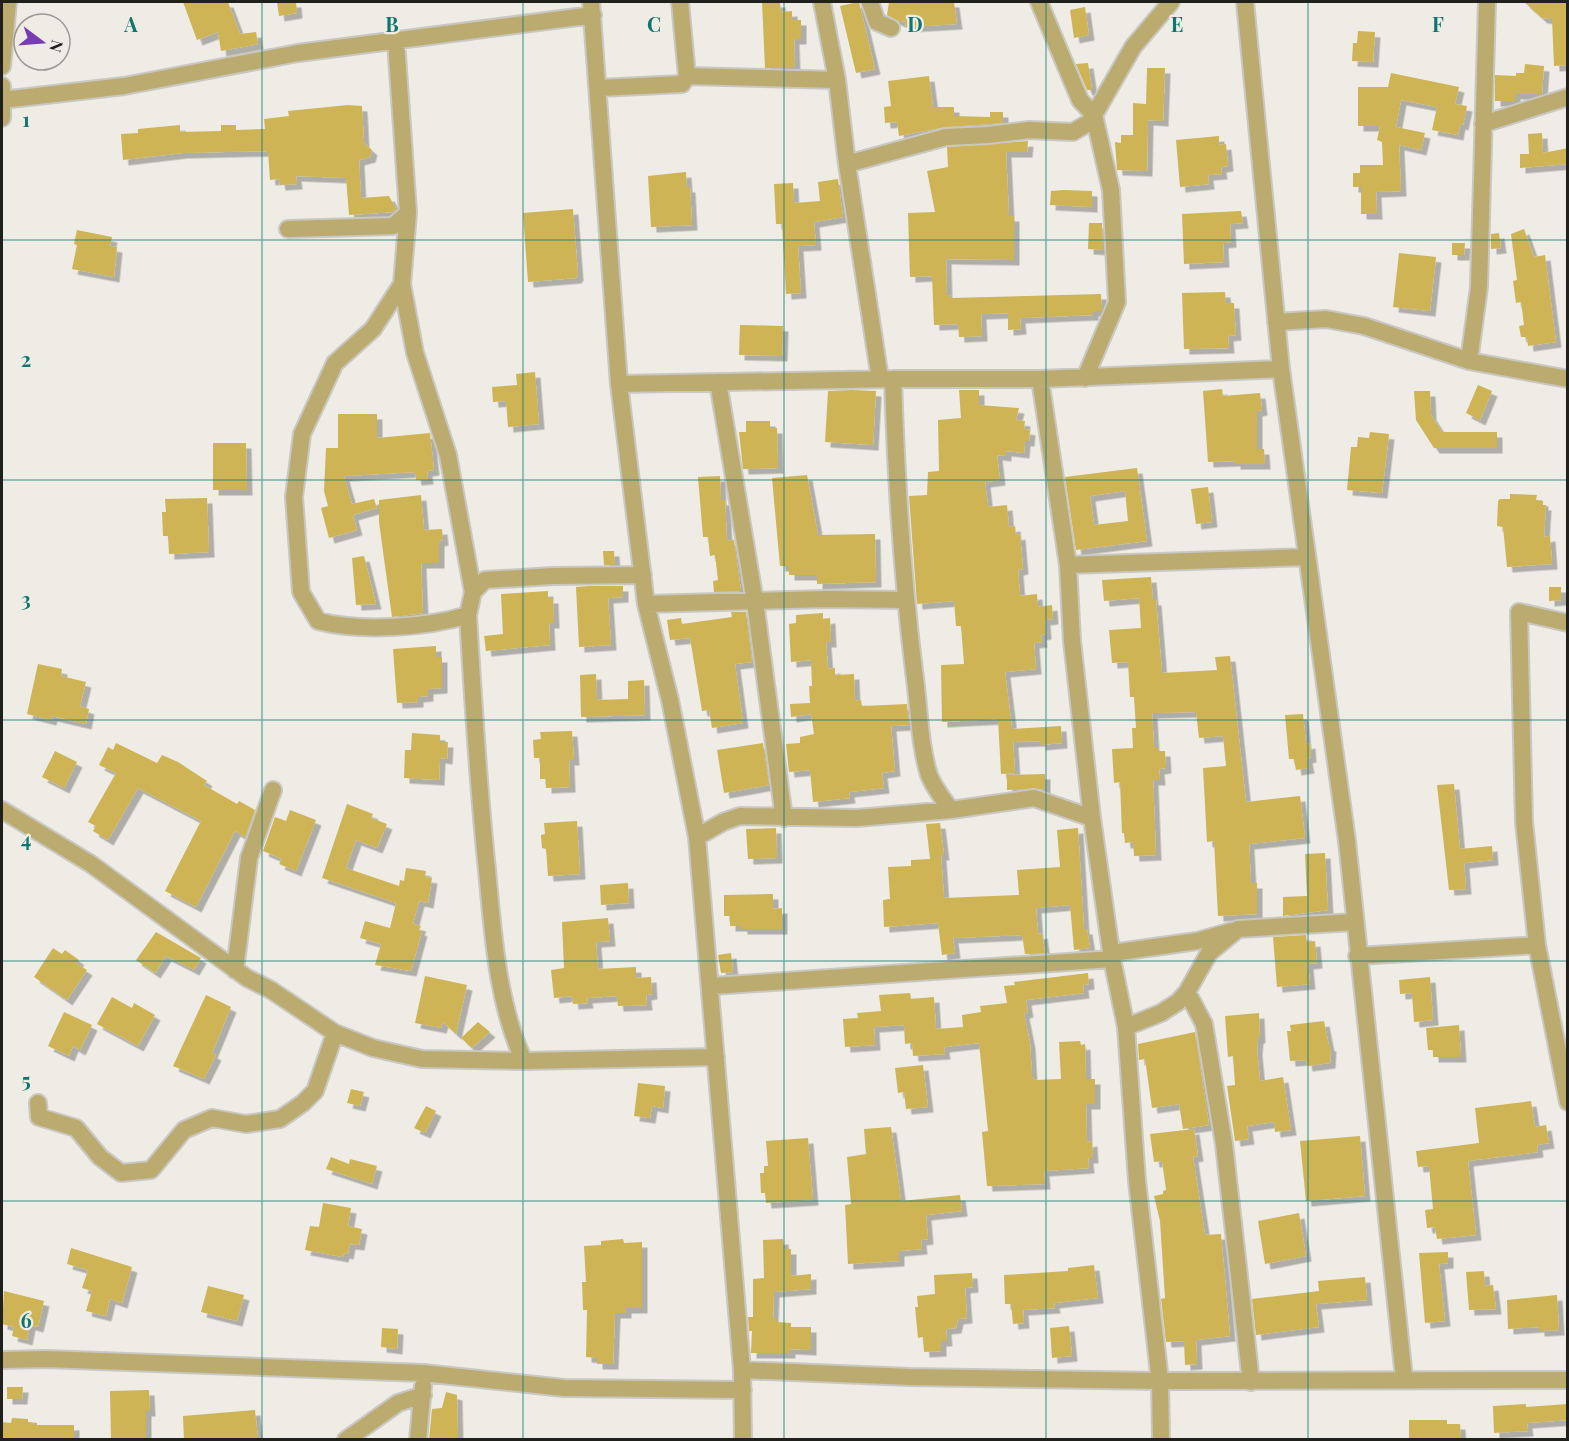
<svg xmlns="http://www.w3.org/2000/svg" width="1569" height="1441" font-family="'Playfair Display',serif">
	<style>
		.building { fill: #ceb455; fill-rule: evenodd; filter: url(#shadow) }
		.lines { fill: none; stroke-linecap: round; stroke-linejoin: round }
		.minor-casing { stroke: #c9c7c1; stroke-width: 20 }
		.minor { stroke: #bbab6f; stroke-width: 16 }
		.grid { fill: none; stroke: #0f766e; stroke-width: 1.5; stroke-opacity: 0.55 }
		.grid-label { font-size: 20px; text-anchor: middle; font-weight: bold; fill: #0f766e; stroke: #eeece5; stroke-width: 4.5; stroke-linejoin: round; paint-order: stroke }
	</style>
	<defs>
		<filter id="shadow"><feDropShadow dx="5.5" dy="5.5" stdDeviation="0" flood-color="#0004"/></filter>
	</defs>
	<rect width="100%" height="100%" fill="#eeece5"/>
	<path class="building" d="M183 2H228L240 34 256 32 258 44 221 51 218 32 197 40Z
		M277 2H296L297 13 279 16Z
		M762 2H780L781 12 792 11V20H801V39H794L795 68H765Z
		M859 2 875 69 856 73 840 6Z
		M889 2H954L957 24 906 27 905 21 900 22 887 15Z
		M1524 2H1566L1568 65 1554 66 1552 19 1542 18Z
		M1085 7 1089 35 1074 38 1070 10Z
		M1358 31 1375 32 1373 62 1352 61 1353 43H1357Z
		M1088 63 1092 90H1087L1076 64Z
		M1525 64 1544 66 1542 94H1515V101H1495V75L1516 76V73H1524Z
		M1147 68H1165L1163 121 1148 120 1147 171 1117 170 1115 142 1121 143V135H1133V103L1146 104Z
		M1391 73 1459 87 1455 104 1467 106 1463 125 1460 124 1458 135 1432 130 1437 107 1401 100 1396 127 1425 133 1421 150 1399 145 1401 191 1376 192 1377 214H1361V187H1353V173H1360V165H1383L1382 142 1377 140 1380 126H1358V87H1388Z
		M929 76 933 107H954V116L990 117V112H1003V123L945 127 899 136 897 122 885 123 884 107 891 106 888 81Z
		M348 105 362 106 364 143 372 150 370 157 359 160 361 198 389 196 396 209 393 212 349 215 346 178 296 176 297 184 280 185 279 179 270 180 268 151 182 153 123 160 121 134 138 133V129L180 125V132L221 131V125H236V130L265 129 264 119 289 116 288 111Z
		M1542 133 1543 153 1568 148V164L1520 168V154H1529L1528 134Z
		M1219 136V145L1226 144 1228 166 1221 167 1222 174 1208 175 1209 184 1180 187 1176 140Z
		M1028 141 1027 152H1006L1009 216H1014V260L946 259 947 295H950L951 298 1101 294 1102 311H1093V315L1020 318 1021 329 1008 330V313L981 314 982 336 959 337 958 324 934 325 932 276 910 277 908 213 935 212 927 171 948 167 947 147Z
		M686 172 687 187H690L692 225 651 227 648 176Z
		M838 179 843 217 814 222 816 245 798 246 801 293 786 294 782 224H776L774 184 793 183 794 203 820 201 818 182Z
		M1064 190 1092 191V207L1050 205 1051 191Z
		M573 209 578 275 576 278 528 282 523 213Z
		M1241 211 1243 223 1230 224 1231 242 1223 243 1224 262 1184 264 1182 214Z
		M1089 223H1102L1103 250 1088 249Z
		M1524 229 1534 257 1545 255 1556 342 1528 346 1527 337H1521L1519 326 1524 325 1521 302 1516 303 1513 281 1517 280 1511 234Z
		M77 230 112 237 110 246 117 247 114 277 72 269 77 245 74 244Z
		M1499 233 1501 248 1491 249V234Z
		M1452 243H1465L1464 255H1452Z
		M1399 253 1436 257 1430 311 1393 307Z
		M1225 292 1226 303H1234L1235 322 1236 335 1228 336 1229 348 1184 349 1182 293Z
		M740 325 783 326 782 356 739 355Z
		M535 372 539 424 508 427 506 401 493 402 492 387 517 385 516 374Z
		M1478 385 1492 391 1480 420 1466 413Z
		M1222 389 1223 396 1260 393 1262 410 1257 411V449H1264L1265 464H1235V461L1208 462 1203 391Z
		M852 390 876 391 873 445 825 442 828 391Z
		M959 390H979V405L1019 408 1016 420 1025 421 1024 429 1030 430 1029 441H1025L1024 453 1006 451V456L997 455 1000 480 985 482 988 507 1007 505 1009 527 1015 526 1016 535 1020 534 1023 569 1018 570 1020 596 1037 594 1038 607 1052 605 1053 619 1045 620 1046 634 1041 635 1042 642 1034 643 1036 669 1005 672 1012 729 1061 726 1062 743 1040 745V741L1013 742 1015 773 1001 774 998 719 942 722 941 665 964 664 961 626H956L954 601 917 604 909 496 927 495 928 472 939 471 938 420 961 418Z
		M1414 391H1430L1431 415 1442 432H1497V448H1434L1416 420Z
		M338 414H377V438L430 433 434 470 427 471 428 479 416 480 415 472 344 476 352 504 374 499 377 508 353 515 357 530 329 538 321 508 328 506 324 491 326 448H338Z
		M746 421H770V428H777L778 468 743 469 739 432H746Z
		M1370 432 1389 434 1382 493 1347 490 1351 447H1357L1358 437 1369 438Z
		M213 443H246L247 490H213Z
		M1137 468 1147 541 1076 550 1065 477ZM1125 491 1128 521 1094 525 1090 496Z
		M807 475 818 535 875 534 876 582 817 584V575H789V566H780L772 478Z
		M720 476 721 500H725L727 541 734 540 741 591 714 592 713 581 718 580 715 555 710 556 708 537H703L698 477Z
		M1208 487 1212 522 1196 524 1191 489Z
		M1510 494 1537 495 1536 500 1543 501V505H1546L1544 537 1550 536 1552 564 1507 567 1503 527 1497 526 1498 501 1500 499H1510Z
		M421 495 424 530 442 529 443 540 439 541V563H421L423 613 392 617 379 522V500Z
		M207 498 209 552 169 554 168 536H163L162 512H166L165 499Z
		M603 551H614L615 565H604Z
		M364 556 376 604 356 605 352 558Z
		M1151 577 1153 600H1156L1162 673 1217 670 1215 657 1230 656 1246 802 1300 796 1305 838 1249 844 1251 883H1257V914L1218 916 1214 841 1207 842 1203 768 1226 766 1223 736 1199 738 1196 712 1152 713 1154 747H1158V751H1165L1166 768 1159 769 1160 780H1153L1156 855 1134 856 1133 842 1125 843 1124 833H1122L1120 782 1114 783 1112 749 1133 748 1132 728H1136L1134 697H1130L1128 662 1112 663 1109 630 1141 628 1139 598 1104 601 1102 580Z
		M589 586H623V597L608 598 611 645 579 647 576 587Z
		M1549 587H1561V600L1549 601Z
		M548 591V598H553L554 623H549L550 645 486 651 484 636 503 634 501 594Z
		M731 612H746L752 662 735 664 743 723 712 728 709 710 702 711 690 638 670 640 667 620 681 618 682 624 732 617Z
		M823 613V619L830 618 831 642H826L828 669 835 668V675L854 674 855 701 861 700 862 706 907 704 909 725 891 726 895 771 882 773 884 788 849 792 850 798 813 802 810 770 789 772 786 744 800 743V737L814 734 811 714 791 717 790 704 810 703 809 686H812L811 660 791 662 789 624 796 623V615Z
		M436 646V657H442V688L428 689V696L418 697V702L397 703 393 649Z
		M38 664 62 669 61 676 86 682 80 706 89 709 86 724 52 716 51 720 27 714Z
		M596 674 597 700 628 699V681L644 680 645 715 581 717 580 675Z
		M1303 714 1306 744 1310 743 1311 757 1307 758 1309 768 1296 770 1294 759H1289L1285 715Z
		M572 731 574 760H569L570 787 546 788V779H540V758H534L533 740 541 739 540 732Z
		M412 733 440 735V742H448L447 759 440 758 439 780 404 778 405 750H411Z
		M116 743 157 763 162 755 178 762 207 781 204 785 237 804 239 801 255 810 245 837 235 831 196 907 165 891 201 821 138 788 108 840 93 831 96 826 88 822 116 773 99 765 108 747 113 750Z
		M763 743 769 785 724 793 717 750Z
		M55 751 77 762 64 788 42 777Z
		M1045 774V789L1007 790V775Z
		M1454 784 1460 849 1492 846 1493 860 1464 863 1466 889 1449 890 1437 785Z
		M347 804 373 814 371 818 387 824 377 848 356 840 346 868 399 886 400 880 404 881 406 868 426 871 425 877 432 878 428 903 419 901 413 924 421 926 419 930 422 931 411 971 375 965 381 944 360 938 365 921 390 928 396 903 322 878Z
		M290 810 316 820 296 871 279 864 282 859 263 851 275 817 286 821Z
		M577 821 580 874 548 876 546 849 542 848 541 835 545 834 544 823Z
		M940 823 944 855H941L944 898 1019 895 1017 870 1060 867 1057 830 1078 828 1084 929H1087L1090 948 1074 950 1070 905 1036 908 1038 934 1042 933 1045 953 1025 954 1022 935 953 938 955 953 942 955 938 923 884 927 883 900 890 899 888 867 911 866V860L930 859 926 824Z
		M776 828 777 858 748 859 746 829Z
		M1325 853 1328 910 1283 916V897L1307 896 1305 854Z
		M628 883 629 903 601 905 600 885Z
		M773 894V909L782 908V929H742V926H730V916H724V895Z
		M608 918 610 941 596 942 598 969 636 967V978L651 977 652 994 646 995 647 1005 618 1006 617 996 587 998 588 1003 573 1004 572 996 554 998 551 970 564 968 562 922Z
		M156 932 201 958 194 970 166 956 155 973 136 960Z
		M1306 935 1307 942 1315 941 1317 963 1308 964 1310 984 1277 987 1273 937Z
		M53 948 62 954 65 950 79 960 76 963 87 970 67 1000 34 977Z
		M731 953 733 972 721 973 718 955Z
		M1088 973 1089 984 1083 985 1084 993 1026 1000 1028 1012 1024 1013 1030 1043 1032 1077 1035 1080 1061 1079 1059 1042 1080 1041 1081 1045 1085 1044 1086 1079H1095V1104H1086L1087 1142 1092 1141 1093 1158H1088L1089 1168 1044 1171 1045 1184 987 1186 982 1132 988 1131 979 1043 944 1047 945 1054 913 1056 912 1043 905 1044 904 1025 874 1027 875 1045 845 1047 843 1019 858 1018 857 1013 881 1011 879 995 910 993 911 999 934 997 936 1029 963 1027 962 1015 981 1012 980 1006 1007 1003 1004 986 1015 985 1014 982Z
		M425 976 467 985 456 1034 443 1022 441 1028 415 1023Z
		M1430 977 1433 1020 1414 1022 1412 993 1400 994 1399 980Z
		M206 995 231 1007 212 1053 216 1055 204 1079 173 1066Z
		M112 997 132 1008 134 1003 155 1015 138 1046 97 1024Z
		M64 1012 92 1025 80 1050 73 1046 69 1056 48 1046Z
		M1259 1013 1260 1038H1258L1257 1050 1260 1081 1283 1077 1291 1130 1275 1132 1274 1122 1247 1126 1249 1139 1235 1141 1227 1086 1235 1085 1233 1056 1228 1057 1225 1016Z
		M1324 1021 1329 1046H1331L1330 1063 1307 1066 1306 1060 1290 1061 1287 1031H1291L1290 1025Z
		M478 1022 490 1032 472 1048 461 1038Z
		M1459 1025 1461 1057H1433V1050H1428L1426 1028Z
		M1195 1032 1209 1125 1183 1129 1179 1104 1152 1108 1145 1059 1139 1060 1138 1044Z
		M923 1065 928 1107 906 1109 904 1092 898 1093 895 1068Z
		M638 1083 665 1086 663 1108 652 1106 650 1118 634 1116Z
		M351 1089 364 1092 360 1106 347 1103Z
		M1531 1101 1535 1127 1546 1125 1549 1143 1537 1145 1538 1152 1468 1161 1476 1235 1437 1239 1435 1227 1427 1228 1425 1210 1433 1209 1429 1166 1418 1167 1416 1151 1479 1143 1475 1108Z
		M426 1106 436 1111 425 1133 414 1128Z
		M891 1127 901 1201 960 1195 962 1211 926 1215 928 1239 921 1240 922 1249 899 1251V1261L848 1264 845 1205 851 1204 847 1157 866 1154 864 1129Z
		M1194 1129 1198 1156 1193 1157 1205 1235 1221 1234 1230 1336 1196 1340 1197 1364 1185 1365 1184 1341 1166 1342 1161 1299 1165 1298 1160 1221 1154 1196 1163 1194V1191L1166 1190 1162 1161 1154 1162 1150 1134Z
		M1360 1136 1365 1196 1306 1201 1300 1141Z
		M808 1138 813 1200 766 1203 765 1193H761L760 1173H764V1166H768L766 1141Z
		M331 1157 349 1164 350 1159 377 1166 372 1184 326 1169Z
		M323 1203 351 1208 348 1226 362 1229 359 1245 350 1244 348 1254 344 1253 343 1257 305 1250 310 1226 319 1227Z
		M1299 1213 1306 1256 1265 1264 1258 1221Z
		M623 1239 624 1243 642 1242V1308H626V1313H615L613 1364H597V1358L586 1357 587 1310H583L582 1282H586L584 1246 601 1245V1241Z
		M783 1239 784 1249H791V1276L811 1274V1289L774 1292 773 1318H777V1322L791 1323V1327H811V1350L790 1349V1353H751L752 1331H749L748 1317H753V1279L764 1278 763 1240Z
		M71 1248 132 1267 122 1303 110 1299 106 1316 86 1311 92 1291 82 1288 88 1270 67 1264Z
		M1448 1252V1263L1439 1264 1445 1321 1425 1323 1419 1253Z
		M1094 1265 1098 1298 1054 1303 1055 1308 1023 1310 1024 1323 1013 1324 1011 1304H1005L1004 1275 1068 1271V1268Z
		M1484 1271 1485 1286 1493 1285 1496 1309 1469 1310 1466 1272Z
		M972 1273 973 1287 965 1288 967 1318 958 1319 956 1328 946 1329 947 1341H941V1351L924 1352 923 1337 918 1338 915 1307H918L917 1296 935 1294 934 1275Z
		M1365 1277 1367 1300 1316 1304 1319 1327 1256 1335 1252 1299 1319 1291 1318 1281Z
		M208 1286 244 1295 237 1321 201 1312Z
		M4 1291 44 1301 38 1327 30 1325 27 1340 12 1336 14 1327 2 1324Z
		M1557 1295 1559 1330 1539 1331V1327L1508 1329 1507 1300Z
		M1069 1326 1072 1356 1052 1358 1050 1328Z
		M382 1328 398 1329 397 1349 381 1347Z
		M7 1387H23L22 1399H7Z
		M149 1390 150 1411H146V1440H111L110 1391Z
		M446 1392 457 1395 458 1440H429L432 1409 442 1408Z
		M1526 1404V1407L1568 1404V1420L1527 1423 1528 1431 1494 1433 1493 1406Z
		M255 1410 258 1440H184L183 1416Z
		M12 1418 28 1419V1422L37 1423V1425H74V1440H2V1422L11 1423Z
		M1409 1420H1447V1424H1460L1461 1440H1409Z"/>
	<g class="lines">
		<defs>
			<path id="minor" d="M591 2 619 384 646 604 670 700 697 837 742 1370 743 1440
				M822 2 837 80 847 164 880 379
				M870 2 877 22 891 28
				M1039 2 1080 100 1094 115
				M1245 2 1281 369 1347 841 1404 1378
				M396 41 408 213 402 284 373 329 335 363 302 434 294 497 301 592 318 621C360 632 426 628 468 615
				M2 66 8 2
				M687 76 837 80
				M2 86V118
				M599 88 682 84 687 76 680 2
				M2 100 124 86 298 53 593 15
				M1483 124 1568 97
				M847 164 946 137 988 135 1029 130 1073 132 1095 119
				M288 229 393 226 408 213
				M402 284 415 353 448 455 473 592
				M1276 322 1326 319 1364 326 1469 361 1568 379
				M1469 361 1479 287 1487 2
				M1085 378 1117 302 1111 190 1094 115 1133 47 1171 2
				M893 379C896 477 902 574 914 671 919 704 919 743 929 775 934 788 943 799 951 810
				M1040 379 1068 565 1072 641 1092 818 1112 959 1126 1027 1137 1181 1160 1381 1161 1440
				M718 382 755 602 784 818
				M619 384 893 379H1040L1281 369
				M1068 565 1306 557
				M646 604 826 599 906 600
				M1568 623 1519 612 1524 822 1537 945 1568 1102
				M2 810 91 864 247 978 271 990 335 1033 373 1048 422 1059 524 1061 716 1057
				M697 837 723 822 740 816 857 818 951 810 1034 798 1092 818
				M1112 953 1197 941 1232 931
				M1357 956 1537 945
				M235 970 249 858 273 790
				M712 986 1112 959
				M1187 992 1204 1024 1224 1144 1251 1382
				M1126 1027 1161 1013 1178 1002 1187 992 1209 953 1238 929 1354 922
				M524 1061C497 1003 493 933 487 870 478 785 473 700 468 615L473 592 485 580 553 576 643 575
				M38 1103 39 1117 76 1128 100 1157 121 1173 151 1170 184 1130 212 1118 246 1124 280 1119 303 1103 315 1091 335 1033
				M2 1360 46 1359 423 1373 564 1388 743 1390
				M742 1370 910 1377 1160 1381 1568 1380
				M346 1440 398 1403 423 1395
				M418 1440 423 1386"/>
		</defs>
		<use href="#minor" class="minor-casing"/>
		<use href="#minor" class="minor"/>
	</g>
	<path class="grid" d="M262 2V1440M523 2V1440M784 2V1440M1046 2V1440M1308 2V1440M2 240H1568M2 480H1568M2 720H1568M2 961H1568M2 1201H1568"/>
	<g class="grid-label">
		<text x="131" y="32">A</text>
		<text x="392" y="32">B</text>
		<text x="654" y="32">C</text>
		<text x="915" y="32">D</text>
		<text x="1177" y="32">E</text>
		<text x="1438" y="32">F</text>
		<text x="26" y="127">1</text>
		<text x="26" y="367">2</text>
		<text x="26" y="607">3</text>
		<text x="26" y="847">4</text>
		<text x="26" y="1088">5</text>
		<text x="26" y="1328">6</text>
	</g>
	<rect width="1569" height="1441" fill="none" stroke="#20201d" stroke-width="6"/>
	<g transform="translate(42 42) rotate(106)"><circle r="28" fill="#eeece5" stroke="#9c9a95" stroke-width="1.5"/>
	<path d="M0-4.5L10 22L0 15L-10 22Z" fill="#793bb1"/>
	<text y="-9" font-size="16" font-weight="bold" text-anchor="middle" fill="#20201d">N</text>
	</g>
</svg>
